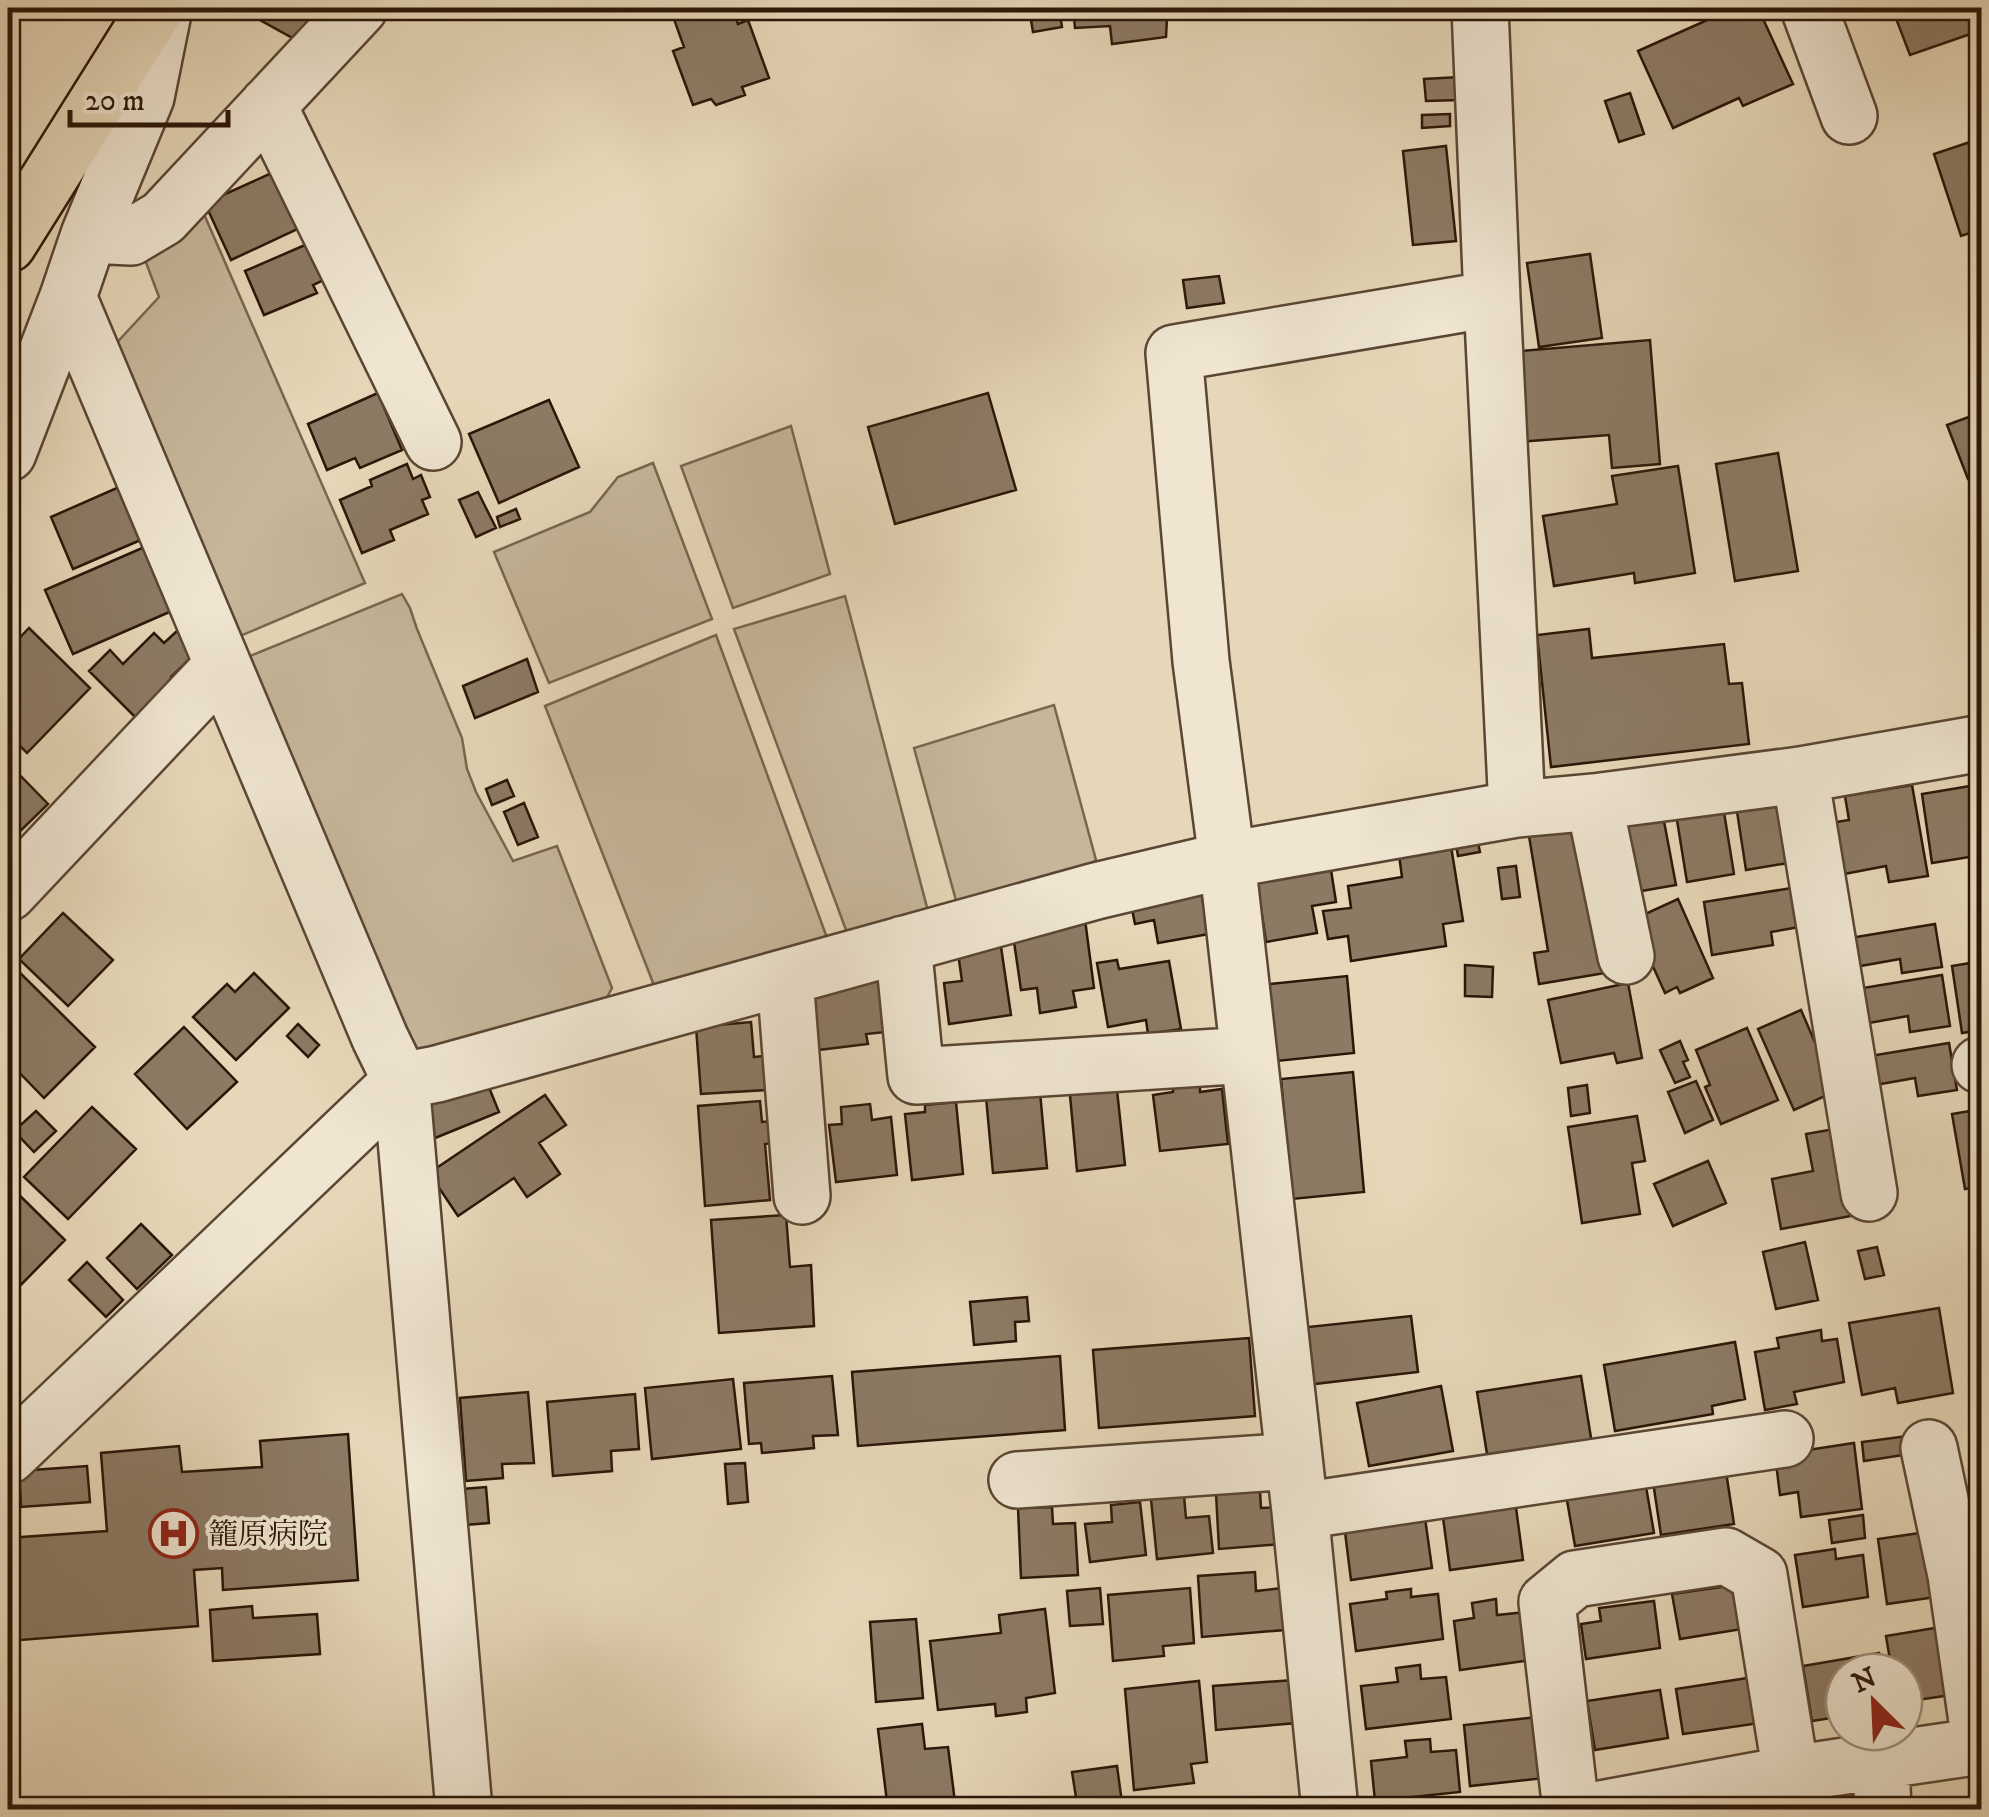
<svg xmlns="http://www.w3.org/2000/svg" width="1989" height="1817" font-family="'IM FELL DW Pica','Noto Serif JP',serif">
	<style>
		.green { fill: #c6b69a; stroke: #786651; stroke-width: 2.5 }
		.building { fill: #8c7a64; stroke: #2b1608; stroke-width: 2.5 }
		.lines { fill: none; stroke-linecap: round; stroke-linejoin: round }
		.minor-casing { stroke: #5a4634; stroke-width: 60 }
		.major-casing { stroke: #2b1608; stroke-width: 60 }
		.minor { stroke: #efe5d1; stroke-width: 55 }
		.major { stroke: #e6d7b8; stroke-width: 55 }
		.labels { text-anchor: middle; stroke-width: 8; stroke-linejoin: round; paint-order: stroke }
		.poi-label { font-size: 30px; fill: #2b1608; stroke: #efe5d1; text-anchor: start }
	</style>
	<rect width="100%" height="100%" fill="#e6d7b8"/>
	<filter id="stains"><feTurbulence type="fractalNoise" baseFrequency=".002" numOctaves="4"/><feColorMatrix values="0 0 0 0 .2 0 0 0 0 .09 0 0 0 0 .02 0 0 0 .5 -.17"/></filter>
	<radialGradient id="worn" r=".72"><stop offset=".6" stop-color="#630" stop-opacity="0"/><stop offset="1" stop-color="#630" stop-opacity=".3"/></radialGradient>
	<path class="green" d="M200 205 365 583 226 642 111 349 159 297 144 257Z
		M791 426 830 574 733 608 681 466Z
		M653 463 712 619 549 683 494 552 590 512 618 477Z
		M402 594 410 608 417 629 462 738 467 769 476 792 513 861 557 846 612 988 604 1003 421 1058 399 1047 240 660Z
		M845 596 929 915 849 938 734 629Z
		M716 635 830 946 657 993 545 706Z
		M1054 705 1096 860 1071 876 957 904 914 748Z"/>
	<path class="building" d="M241 8H316L298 41 240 9Z
		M670 8H732L738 24 748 20 769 78 742 87 745 95 716 105 711 99 693 105 673 51 684 47Z
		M1029 8H1059L1062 27 1033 32Z
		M1073 8H1201V19H1167L1166 37 1112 44 1110 26 1075 28Z
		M1734 8H1758L1793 84 1743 106 1739 98 1673 128 1638 51Z
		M1892 8H1982V30L1910 55Z
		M1459 77 1460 100 1426 101 1424 79Z
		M1630 93 1644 134 1619 142 1605 101Z
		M1450 114V126L1422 128V115Z
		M1982 138V229L1961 236 1934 154Z
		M1446 146 1456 241 1413 245 1403 151Z
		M276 171 302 227 231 260 202 197 219 190 221 196Z
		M312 242 328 278 313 285 317 293 264 315 245 271Z
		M1590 254 1602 338 1539 347 1527 263Z
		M1219 276 1224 303 1187 308 1183 280Z
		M1650 340 1660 464 1612 468 1609 435 1517 442 1510 352Z
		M378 393 402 450 360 468 355 458 327 470 308 424Z
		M988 393 1016 490 895 524 868 427Z
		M549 400 579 467 499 503 469 434Z
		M1982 412V474L1968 479 1947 425Z
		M1778 453 1798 571 1735 581 1716 464Z
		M407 464 413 479 421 475 430 497 422 500 428 514 390 530 394 540 362 553 340 500 372 486 370 480Z
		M1678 466 1695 573 1635 583 1634 573 1554 586 1543 516 1617 504 1612 476Z
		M126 484 150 536 73 569 51 517Z
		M478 492 496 528 476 537 459 500Z
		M516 509 520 519 500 527 497 517Z
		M147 546 174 610 73 654 45 590Z
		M1982 594V639L1976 640 1970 595Z
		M29 628 90 688 27 753 8 734V650Z
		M1589 629 1592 658 1724 644 1729 684 1742 683 1749 744 1551 767 1537 635Z
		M177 631 198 651 171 677 179 685 141 723 89 671 110 650 123 664 154 633 164 643Z
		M527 659 538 692 475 718 463 686Z
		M8 763 48 804 8 843Z
		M507 780 514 796 492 805 486 789Z
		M1982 784V855L1932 863 1922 794Z
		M1912 785 1928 876 1889 882 1886 866 1839 875 1830 823 1849 820 1845 796Z
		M1777 798 1788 863 1746 870 1736 805Z
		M524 803 538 837 518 845 504 812Z
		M1723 806 1734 874 1687 882 1676 814Z
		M1663 816 1676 885 1630 893 1618 824Z
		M1580 828 1605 973 1539 984 1534 953 1548 951 1529 836Z
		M1476 833 1480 852 1458 856 1455 838Z
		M1451 846 1463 921 1443 924 1446 946 1351 961 1348 936 1328 939 1323 911 1351 908 1348 886 1402 877 1399 855Z
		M1329 857 1336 902 1312 906 1317 933 1266 942 1255 869Z
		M1516 866 1520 897 1502 899 1498 868Z
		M1200 886 1209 934 1158 943 1154 920 1135 924 1130 899Z
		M1798 887 1805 926 1771 932 1773 945 1712 955 1704 902Z
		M1678 899 1713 978 1680 993 1677 987 1665 993 1632 920Z
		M1084 912 1094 988 1073 991 1076 1007 1040 1013 1037 988 1021 990 1012 928Z
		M63 913 113 960 68 1006 19 959Z
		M1935 924 1942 967 1902 973 1900 959 1855 967 1850 938Z
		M1000 940 1011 1015 949 1024 944 983 962 981 957 946Z
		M1117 960 1119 969 1169 961 1181 1029 1148 1034 1146 1020 1108 1027 1097 963Z
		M8 961 95 1047 44 1098 8 1061Z
		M1982 961V1030L1962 1033 1952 966Z
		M1465 965 1493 967 1492 997 1465 996Z
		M254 973 289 1008 236 1060 193 1017 227 984 235 992Z
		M1942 975 1950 1026 1910 1032 1908 1016 1863 1024 1857 989Z
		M880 976 886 1032 866 1034 868 1044 818 1050 811 985Z
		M1347 976 1354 1053 1277 1061 1269 984Z
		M1628 983 1642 1058 1617 1063 1614 1053 1561 1063 1548 1000Z
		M1801 1010 1836 1091 1794 1110 1758 1029Z
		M751 1022 754 1057 763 1056 766 1090 701 1094 696 1027Z
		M298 1024 319 1045 308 1057 287 1036Z
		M184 1027 237 1082 187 1129 135 1074Z
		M1747 1028 1778 1100 1721 1124 1705 1087 1710 1085 1696 1050Z
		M1680 1041 1688 1060 1683 1062 1690 1077 1675 1083 1660 1050Z
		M1949 1043 1957 1090 1918 1096 1915 1078 1875 1085 1870 1056Z
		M1353 1072 1364 1192 1292 1199 1281 1079Z
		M484 1075 499 1112 435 1138 420 1101Z
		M1696 1081 1713 1120 1685 1133 1668 1092Z
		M1200 1084V1092L1222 1089 1228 1144 1160 1151 1153 1095 1173 1092V1087Z
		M1587 1085 1590 1113 1571 1116 1568 1088Z
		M1117 1090 1125 1165 1077 1171 1070 1095Z
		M1040 1092 1047 1168 993 1173 986 1097Z
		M545 1095 566 1125 539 1143 560 1174 527 1197 514 1178 458 1216 429 1173Z
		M760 1101 762 1122 772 1121 774 1143 765 1144 770 1200 705 1206 698 1106Z
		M956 1102 963 1174 912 1180 905 1114 925 1112V1105Z
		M870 1104 872 1120 891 1117 897 1175 836 1182 829 1125 842 1124 841 1107Z
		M92 1107 136 1149 68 1219 24 1177Z
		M1982 1109V1186L1965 1189 1952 1114Z
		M36 1111 56 1131 34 1152 14 1131Z
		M1637 1116 1645 1161 1632 1163 1640 1214 1582 1223 1568 1127Z
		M1840 1128 1856 1215 1781 1229 1772 1179 1813 1171 1806 1134Z
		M1708 1161 1726 1203 1673 1226 1654 1184Z
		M8 1184 65 1240 10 1296 8 1293Z
		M786 1215 790 1267 811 1265 814 1326 719 1333 711 1220Z
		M141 1224 172 1255 137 1289 107 1258Z
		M1805 1242 1818 1300 1776 1309 1763 1252Z
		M1877 1247 1884 1275 1865 1279 1858 1251Z
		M87 1262 123 1300 106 1317 69 1280Z
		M1027 1297 1029 1321 1015 1322 1016 1341 974 1345 970 1302Z
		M1939 1308 1953 1393 1898 1403 1895 1388 1862 1395 1849 1323Z
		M1411 1316 1418 1372 1314 1384 1308 1327Z
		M1821 1330 1822 1341 1837 1339 1844 1382 1794 1392 1797 1404 1765 1410 1755 1352 1779 1348 1777 1338Z
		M1249 1338 1255 1416 1099 1428 1093 1350Z
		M1735 1342 1745 1399 1712 1406 1713 1414 1615 1431 1604 1365Z
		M1060 1356 1065 1430 858 1446 852 1372Z
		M832 1376 838 1435 813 1436 814 1448 762 1453 761 1443 749 1444 744 1383Z
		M1581 1376 1592 1444 1488 1460 1477 1392Z
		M733 1379 741 1449 652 1459 645 1388Z
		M1441 1386 1453 1451 1369 1466 1357 1403Z
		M528 1392 534 1463 502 1464 503 1478 466 1481 460 1398Z
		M635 1394 639 1449 611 1451 612 1471 553 1476 547 1402Z
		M348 1434 358 1580 223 1590 222 1568 194 1570 198 1626 8 1641V1538L107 1531 101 1453 179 1446 182 1472 262 1467 260 1441Z
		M1908 1436 1910 1454 1864 1461 1862 1442Z
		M1854 1443 1862 1509 1801 1517 1798 1492 1780 1495 1775 1455Z
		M745 1463 748 1502 728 1504 725 1464Z
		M1725 1465 1734 1524 1661 1535 1652 1475Z
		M87 1466 90 1502 21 1507 19 1471Z
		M1644 1475 1654 1533 1575 1546 1565 1489Z
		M486 1487 489 1523 453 1526 450 1490Z
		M1260 1491 1261 1508 1279 1507 1282 1544 1219 1549 1216 1493Z
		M1184 1496 1186 1518 1209 1516 1213 1553 1157 1559 1151 1499Z
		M1515 1500 1523 1560 1450 1570 1442 1510Z
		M1140 1502 1146 1555 1090 1562 1085 1524 1112 1522 1111 1505Z
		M1052 1507 1053 1524 1075 1523 1078 1575 1021 1578 1018 1508Z
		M1424 1511 1432 1568 1351 1580 1344 1524Z
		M1863 1515 1865 1538 1832 1543 1829 1520Z
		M1927 1532 1936 1597 1887 1604 1878 1539Z
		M1835 1549 1836 1559 1863 1555 1868 1597 1803 1607 1795 1555Z
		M1255 1572 1256 1591 1282 1588 1285 1630 1202 1637 1198 1576Z
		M1735 1585 1742 1629 1680 1639 1672 1594Z
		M1100 1588 1103 1624 1070 1626 1067 1591Z
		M1190 1588 1194 1643 1163 1646 1164 1656 1113 1661 1108 1595Z
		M1411 1589V1597L1438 1594 1443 1639 1356 1651 1350 1604 1387 1599 1386 1592Z
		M1496 1599 1497 1615 1525 1612 1531 1660 1460 1670 1454 1621 1474 1618 1472 1603Z
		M1654 1601 1660 1648 1586 1659 1581 1624 1601 1621 1599 1608Z
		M252 1606 253 1618 317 1614 320 1654 213 1661 210 1610Z
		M1045 1609 1055 1693 1026 1698 1027 1712 996 1716 995 1704 938 1710 930 1641 1001 1633 999 1615Z
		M916 1619 923 1698 876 1702 870 1622Z
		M1941 1627 1951 1695 1904 1702V1672H1892L1886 1636Z
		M1879 1653 1881 1672H1844V1716L1812 1721 1803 1666Z
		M1420 1665 1421 1679 1446 1677 1451 1719 1366 1729 1361 1686 1398 1682 1396 1668Z
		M1754 1677 1760 1723 1683 1734 1676 1689Z
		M1293 1680 1297 1723 1216 1730 1213 1686Z
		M1199 1681 1207 1762 1191 1764 1194 1783 1134 1790 1125 1689Z
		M1660 1690 1668 1738 1595 1750 1587 1701Z
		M1538 1717 1545 1778 1470 1786 1464 1725Z
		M922 1724 925 1749 948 1747 956 1810H888L878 1729Z
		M1430 1739 1431 1752 1456 1750 1460 1792 1375 1801 1371 1761 1407 1757 1405 1741Z
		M1117 1766 1123 1810H1078L1072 1772Z
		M1842 1803 1843 1810H1791L1790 1807Z"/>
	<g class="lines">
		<defs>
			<path id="minor" d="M1809 8 1849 116
				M268 105 433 442
				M89 235 131 237 163 218 359 8
				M68 297 380 1038 401 1081 464 1810
				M1492 299 1517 809
				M8 453 68 297 89 235 146 97 164 8
				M1800 775 1869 1193
				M1594 802 1626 956
				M8 893 223 665
				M903 944 916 1076 1249 1055
				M785 978 802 1196
				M1980 1065H1982
				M1929 1448 1956 1575 1980 1742
				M8 1456 401 1081 437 1074 1096 891 1227 860 1517 809 1594 802 1800 775 1982 743
				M1017 1480 1294 1461
				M1300 1511 1785 1439
				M1881 1761 1883 1810
				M1330 1810 1300 1511 1227 860 1201 661 1174 353 1492 299 1480 8
				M1571 1810 1547 1602 1575 1579 1726 1556 1759 1575 1791 1774
				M1595 1810 1791 1774 1974 1747 1982 1742"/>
			<path id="major" d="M8 244 156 8"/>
		</defs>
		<use href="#minor" class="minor-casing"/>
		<use href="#major" class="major-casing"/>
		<use href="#minor" class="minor"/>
		<use href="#major" class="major"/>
	</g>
	<defs>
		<symbol id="hospital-ring" viewBox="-11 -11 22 22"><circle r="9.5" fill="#efe5d1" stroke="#8f2418" stroke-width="1.5"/><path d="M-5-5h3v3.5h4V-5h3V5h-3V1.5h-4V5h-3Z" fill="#8f2418"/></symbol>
	</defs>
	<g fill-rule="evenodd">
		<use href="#hospital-ring" x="146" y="1506" width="55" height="55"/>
	</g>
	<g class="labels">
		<g class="poi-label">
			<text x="208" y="1544">籠原病院</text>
		</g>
	</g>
	<rect width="1989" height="1817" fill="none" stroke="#e6d7b8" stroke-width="40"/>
	<rect x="10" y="10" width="1969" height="1797" fill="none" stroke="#2b1608" stroke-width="5"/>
	<rect x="20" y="20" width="1949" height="1777" fill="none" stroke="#2b1608" stroke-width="2.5"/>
	<g transform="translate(1874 1702) rotate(336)"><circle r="48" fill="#efe5d1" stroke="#a19281" stroke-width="2.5"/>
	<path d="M0-8L18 38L0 25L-18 38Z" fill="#8f2418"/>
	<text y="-15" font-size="28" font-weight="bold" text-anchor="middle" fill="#2b1608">N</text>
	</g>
	<path d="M70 110v15h158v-15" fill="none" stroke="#2b1608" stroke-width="5"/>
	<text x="85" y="110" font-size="30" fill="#2b1608" stroke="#efe5d1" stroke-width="8" paint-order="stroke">20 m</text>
	<rect width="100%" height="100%" filter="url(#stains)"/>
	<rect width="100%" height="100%" fill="url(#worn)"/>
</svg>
